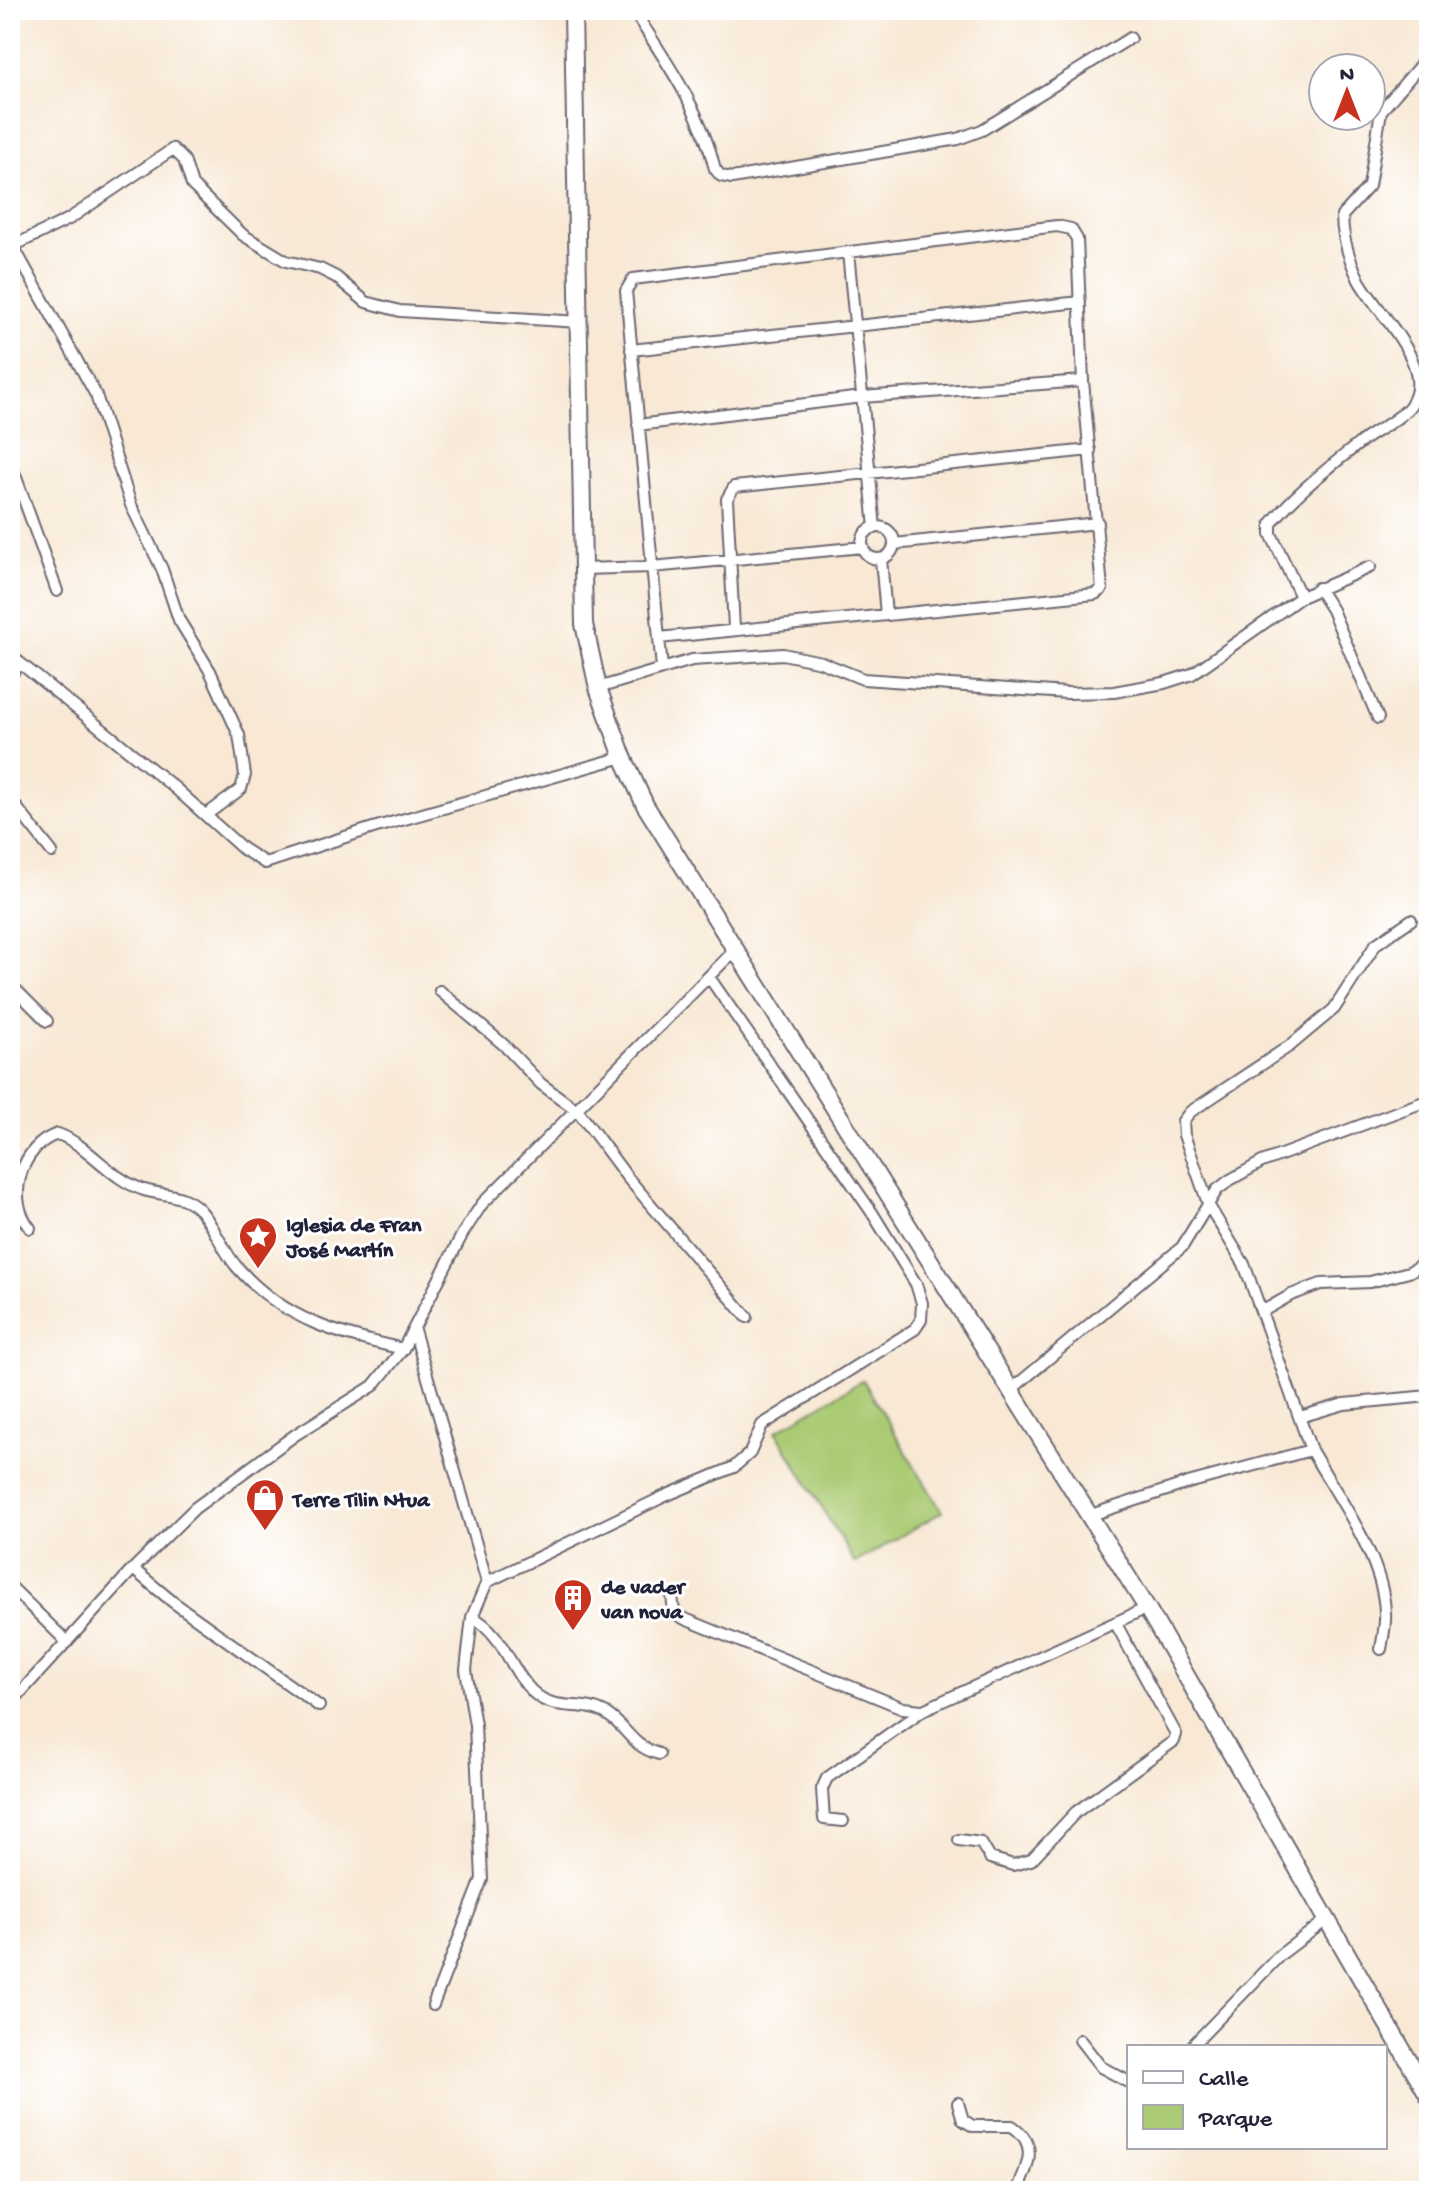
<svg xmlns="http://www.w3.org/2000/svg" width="1439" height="2201" font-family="'Gochi Hand',sans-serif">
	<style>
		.green { fill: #aacb73; stroke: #667657; stroke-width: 2 }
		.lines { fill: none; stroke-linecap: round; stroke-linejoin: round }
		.street-casing { stroke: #6d6771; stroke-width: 14 }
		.primary-casing { stroke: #6d6771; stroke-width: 20 }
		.street { stroke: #fff; stroke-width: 10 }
		.primary { stroke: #fff; stroke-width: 16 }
		.labels { text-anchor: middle; stroke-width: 6; stroke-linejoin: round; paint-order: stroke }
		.poi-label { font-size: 22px; font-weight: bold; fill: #22223b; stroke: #fff; text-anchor: start }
	</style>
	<rect width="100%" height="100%" fill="#fff"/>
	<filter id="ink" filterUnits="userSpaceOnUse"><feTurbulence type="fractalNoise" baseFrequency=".0125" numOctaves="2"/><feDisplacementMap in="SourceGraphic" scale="16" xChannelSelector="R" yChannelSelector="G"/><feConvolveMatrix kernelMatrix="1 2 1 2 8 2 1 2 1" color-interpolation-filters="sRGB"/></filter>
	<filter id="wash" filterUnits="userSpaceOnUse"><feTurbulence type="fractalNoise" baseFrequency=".006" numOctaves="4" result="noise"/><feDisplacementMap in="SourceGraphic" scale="32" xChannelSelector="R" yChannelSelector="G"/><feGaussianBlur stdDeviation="1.8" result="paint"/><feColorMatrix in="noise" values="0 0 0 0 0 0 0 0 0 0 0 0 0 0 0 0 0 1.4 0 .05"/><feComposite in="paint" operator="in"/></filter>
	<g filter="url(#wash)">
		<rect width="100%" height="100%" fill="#f8e8d4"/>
		<path class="green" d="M863 1380 942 1512 855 1563 776 1431Z"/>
	</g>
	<g filter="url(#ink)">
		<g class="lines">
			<defs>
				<path id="street" d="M633 10C666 61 701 110 715 169L721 176 732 178 958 139 982 130 1130 38
					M10 230 13 246 96 395 131 505 162 569 179 620 210 671 239 735 245 775 241 789 206 815
					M13 246 69 219 173 149 184 160 192 185 243 235 286 261 320 269 336 277 366 302 400 311 580 322
					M848 252 875 528
					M631 350 1080 302
					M638 425 862 397 1083 381
					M10 461 57 591
					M862 543a16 16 0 1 1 32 0a16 16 0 1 1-32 0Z
					M894 544 1098 523
					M881 559 886 615
					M581 569 652 567 863 547
					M1318 588 1332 610 1378 718
					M1301 597 1271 534V524C1292 496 1333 464 1361 442 1376 430 1398 421 1410 406 1439 367 1375 311 1359 280 1350 261 1342 237 1342 216L1369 186 1381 111 1429 55
					M734 628 727 499 734 487 1090 450
					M659 638 1095 594 1102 589 1083 381 1077 239 1071 229 1057 226 633 279 626 291 659 638 662 668
					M10 655 175 788 243 849 265 863 373 828 623 757
					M10 676 20 663
					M598 688 692 660 783 654 821 662 863 679 1067 693 1114 692 1164 683 1192 674 1301 597 1370 567
					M10 799 52 852
					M10 984 47 1021
					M440 991 504 1045 541 1084 578 1111 627 1177 747 1317
					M30 1228C5 1199 21 1145 58 1134 90 1146 111 1180 144 1190 165 1196 184 1193 200 1210 215 1227 222 1250 237 1267 283 1320 338 1334 403 1349
					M1263 1311 1291 1295 1321 1284 1370 1282 1409 1272 1429 1260
					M414 1330 487 1582 472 1617 466 1670 475 1725 482 1879 433 2005
					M1012 1389 1182 1247 1217 1190 1230 1180 1262 1162 1429 1100
					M1300 1417 1344 1404 1429 1396
					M1311 1450C1337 1496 1383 1557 1385 1612 1386 1624 1383 1637 1381 1649
					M1088 1516 1188 1483 1311 1450 1244 1264 1209 1206 1184 1135 1183 1121 1190 1112 1291 1045 1334 1009 1376 944 1411 920
					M133 1569 173 1602 319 1706
					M487 1582 665 1496 734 1467 750 1453 762 1425 915 1329 921 1320 922 1303 916 1284 873 1214 709 977
					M10 1586 67 1642
					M672 1595 674 1613 685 1619 903 1708 922 1710
					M472 1617C504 1633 509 1670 534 1693 556 1713 582 1700 605 1713 628 1727 630 1746 659 1754
					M10 1704 133 1569 195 1508 295 1435 373 1386 403 1349 463 1233 482 1204 734 951
					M843 1821 824 1819 822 1789 827 1778 923 1710 1147 1608
					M959 1840 981 1843 990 1858 1013 1865 1031 1860 1076 1812 1174 1741 1176 1734 1116 1624
					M1080 2040 1101 2067 1129 2082
					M1191 2047 1280 1955 1329 1918
					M958 2103 963 2120 973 2126H1012C1039 2144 1028 2165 1017 2191"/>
				<path id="primary" d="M573 10 584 624 598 688 623 757 645 805 1147 1608 1429 2096"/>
			</defs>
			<use href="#street" class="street-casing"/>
			<use href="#primary" class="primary-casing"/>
			<use href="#street" class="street"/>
			<use href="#primary" class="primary"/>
		</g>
	</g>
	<defs>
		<symbol id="sight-pin" viewBox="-11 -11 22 30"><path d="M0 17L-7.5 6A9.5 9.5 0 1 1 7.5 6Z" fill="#c8321e" stroke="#fff"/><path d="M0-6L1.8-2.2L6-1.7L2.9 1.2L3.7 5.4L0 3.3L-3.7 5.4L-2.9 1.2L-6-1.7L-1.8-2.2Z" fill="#fff"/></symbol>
		<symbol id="shop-pin" viewBox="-11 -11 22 30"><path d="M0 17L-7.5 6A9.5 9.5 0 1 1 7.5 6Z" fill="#c8321e" stroke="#fff"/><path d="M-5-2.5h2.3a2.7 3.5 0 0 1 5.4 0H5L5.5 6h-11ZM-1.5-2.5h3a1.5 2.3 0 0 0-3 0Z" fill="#fff"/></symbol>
		<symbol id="building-pin" viewBox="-11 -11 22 30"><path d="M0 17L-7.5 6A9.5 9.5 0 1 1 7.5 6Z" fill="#c8321e" stroke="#fff"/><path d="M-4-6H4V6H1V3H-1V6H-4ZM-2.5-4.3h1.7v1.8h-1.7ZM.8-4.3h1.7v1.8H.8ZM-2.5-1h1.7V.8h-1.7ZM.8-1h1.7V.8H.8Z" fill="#fff"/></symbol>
	</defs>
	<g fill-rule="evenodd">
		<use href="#sight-pin" x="236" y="1214" width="44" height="60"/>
		<use href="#shop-pin" x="243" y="1476" width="44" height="60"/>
		<use href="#building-pin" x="551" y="1576" width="44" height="60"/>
	</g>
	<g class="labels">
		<g class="poi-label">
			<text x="286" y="1231">Iglesia de Fran<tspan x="286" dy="25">José Martín</tspan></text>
			<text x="293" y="1506">Terre Tilin Ntua</text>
			<text x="601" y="1593">de vader<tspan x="601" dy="25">van nova</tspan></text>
		</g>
	</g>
	<rect width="1439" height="2201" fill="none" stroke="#fff" stroke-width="40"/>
	<rect x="1127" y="2045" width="260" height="104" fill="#ffffff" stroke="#a7a7b1" stroke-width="2"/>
	<rect x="1143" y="2071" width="40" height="12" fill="#ffffff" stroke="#a7a7b1" stroke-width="2"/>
	<text x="1199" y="2085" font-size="24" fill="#22223b">Calle</text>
	<rect x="1143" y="2105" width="40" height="24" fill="#aacb73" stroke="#a7a7b1" stroke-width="2"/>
	<text x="1199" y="2125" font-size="24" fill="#22223b">Parque</text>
	<g transform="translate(1347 92)"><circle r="38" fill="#ffffff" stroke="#a7a7b1" stroke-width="2"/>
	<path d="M0-6L14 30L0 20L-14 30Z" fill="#c8321e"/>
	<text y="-12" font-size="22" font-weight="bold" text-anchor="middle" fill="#22223b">N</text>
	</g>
</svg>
